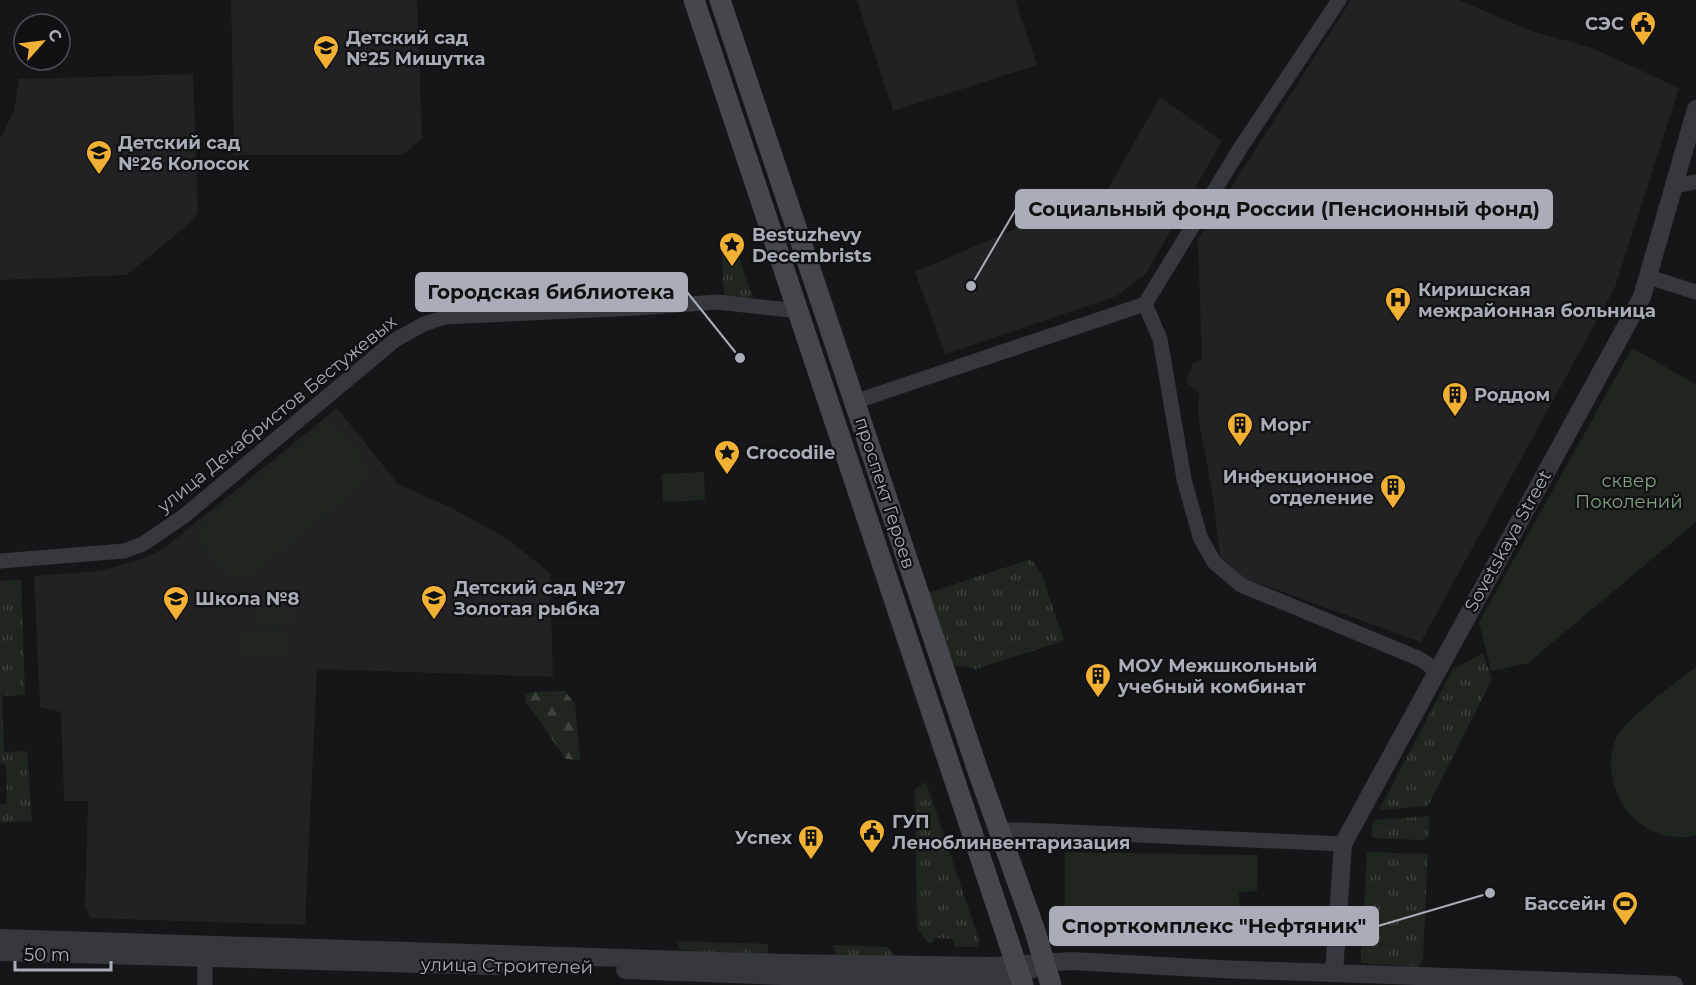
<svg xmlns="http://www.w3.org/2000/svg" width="1696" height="985" font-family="Montserrat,sans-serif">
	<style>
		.built { fill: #222225 }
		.grass { fill: url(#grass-tufts) }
		.forest { fill: url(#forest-firs) }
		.park { fill: #1e261f }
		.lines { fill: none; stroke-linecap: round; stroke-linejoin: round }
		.minor { stroke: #37383d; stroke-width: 15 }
		.tertiary { stroke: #37383d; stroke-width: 18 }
		.secondary { stroke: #45474d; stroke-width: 21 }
		.labels { text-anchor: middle; stroke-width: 4.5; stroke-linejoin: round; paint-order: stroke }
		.poi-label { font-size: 18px; font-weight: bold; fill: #a8adb8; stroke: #111113; text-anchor: start }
		.street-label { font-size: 18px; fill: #a8adb8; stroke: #111113 }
		.park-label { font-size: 18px; fill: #7fa381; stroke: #111113 }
		.leader { fill: none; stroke: #a8adb8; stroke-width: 2 }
		.callout-dot { fill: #a8adb8; stroke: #111113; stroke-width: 2 }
		.callout { fill: #a8adb8; stroke: #a8adb8; stroke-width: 2 }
		.callout-label { font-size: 20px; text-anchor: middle; font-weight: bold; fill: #111 }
	</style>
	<defs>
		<pattern id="grass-tufts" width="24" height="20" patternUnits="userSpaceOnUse" patternTransform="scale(1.5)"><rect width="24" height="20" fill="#1e261f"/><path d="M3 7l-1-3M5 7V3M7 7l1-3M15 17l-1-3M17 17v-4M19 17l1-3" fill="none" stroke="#3c433d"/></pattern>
		<pattern id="forest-firs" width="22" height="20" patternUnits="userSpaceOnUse" patternTransform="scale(1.5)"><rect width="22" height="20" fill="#1e261f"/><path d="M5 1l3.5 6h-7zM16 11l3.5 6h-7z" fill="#3c433d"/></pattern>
	</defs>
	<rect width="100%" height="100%" fill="#161618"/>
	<path class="built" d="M231 0H417L422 139 402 155H234Z
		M857 0H1015L1037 65 893 111Z
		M1351 0H1458L1535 32 1592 48 1679 88 1615 287 1421 642 1244 578 1220 556 1213 497 1198 416 1199 393 1186 382 1193 363 1202 359 1198 239Z
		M193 74 198 213 185 227 127 275 0 280V139L14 110 19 79Z
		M1160 97 1222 141 1146 274 1117 296 945 354 915 272 1108 189Z
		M337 408 398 484 452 508 481 524 509 540 550 573 553 677 317 669 305 925 90 918 85 907 88 801H64L61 712 40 707 34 576 98 571 137 561 163 549Z"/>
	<path class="grass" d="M721 235 724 239 731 236 753 297 748 299 724 297Z
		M1031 559 1042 575 1064 641 975 669 953 665 928 593Z
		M21 580 25 695 2 696 4 752 27 751 32 821 0 823V805L7 804 6 764H0V581Z
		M1483 653 1492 679 1428 806 1379 810 1453 669Z
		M926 782 979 940V947H954L953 939 935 938 933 943H928L917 928 915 789Z
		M1429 816V836L1422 840 1374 838 1371 835 1373 824 1377 820Z
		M1367 852 1428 854 1423 958 1419 967 1361 963Z
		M676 941 768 944V951L763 956 681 950Z
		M832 945 887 947 894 955 887 958H838Z"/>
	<path class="forest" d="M565 691 575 704 580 760 566 759 526 702 525 695 531 692Z"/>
	<path class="park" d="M1632 348 1696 384V522L1528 663 1491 671 1479 622Z
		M325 423 355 443 371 477 252 575 233 580 197 539 207 519Z
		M704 472 705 500 663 502 662 474Z
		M257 607 291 608V627H257Z
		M240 631 290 632V659L240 658Z
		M1696 667V835C1690 837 1684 837 1678 837 1632 837 1599 784 1615 741 1625 717 1675 684 1696 667Z
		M1065 852 1258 855 1257 891 1239 892V920H1255L1254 927 1237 945 1065 941Z"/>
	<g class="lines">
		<path class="minor" d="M1674 186 1696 182
			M1649 277 1696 292
			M1145 304 1160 339 1184 479 1200 537 1214 562 1241 585 1420 659 1428 664 1435 673
			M854 402 1145 304 1241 147 1339 0
			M0 561 124 551 143 544 184 516 395 340 424 324 445 317 637 308 717 302 798 311
			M999 830H1025L1343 844
			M205 985V946"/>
		<path class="tertiary" d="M0 938 783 963 993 966 1072 961 1218 969 1674 985
			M0 952 496 966
			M625 970 995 984 1033 969
			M1334 973 1343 844 1642 297 1696 109"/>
		<path class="secondary" d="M694 0 1023 985
			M720 0 978 771 1035 931 1051 985"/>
	</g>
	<defs>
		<symbol id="civic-pin" viewBox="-11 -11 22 30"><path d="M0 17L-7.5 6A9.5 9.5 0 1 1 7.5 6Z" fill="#f2b134" stroke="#111113"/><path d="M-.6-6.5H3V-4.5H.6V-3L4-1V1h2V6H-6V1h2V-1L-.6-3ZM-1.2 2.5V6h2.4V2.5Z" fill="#111"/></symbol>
		<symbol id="school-pin" viewBox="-11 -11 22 30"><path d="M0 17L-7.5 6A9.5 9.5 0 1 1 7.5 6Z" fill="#f2b134" stroke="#111113"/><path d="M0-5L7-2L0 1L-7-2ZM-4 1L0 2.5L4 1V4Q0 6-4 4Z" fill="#111"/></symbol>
		<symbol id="sight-pin" viewBox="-11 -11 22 30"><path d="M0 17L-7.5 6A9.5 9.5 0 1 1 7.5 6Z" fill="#f2b134" stroke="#111113"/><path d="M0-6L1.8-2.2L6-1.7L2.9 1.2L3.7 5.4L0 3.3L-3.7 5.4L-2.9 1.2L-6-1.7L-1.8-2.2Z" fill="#111"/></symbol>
		<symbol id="hospital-pin" viewBox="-11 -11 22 30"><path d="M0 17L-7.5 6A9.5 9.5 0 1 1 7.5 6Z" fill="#f2b134" stroke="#111113"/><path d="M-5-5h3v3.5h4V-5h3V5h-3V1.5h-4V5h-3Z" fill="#111"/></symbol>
		<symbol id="building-pin" viewBox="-11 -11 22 30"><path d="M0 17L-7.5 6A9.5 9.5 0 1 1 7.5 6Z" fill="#f2b134" stroke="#111113"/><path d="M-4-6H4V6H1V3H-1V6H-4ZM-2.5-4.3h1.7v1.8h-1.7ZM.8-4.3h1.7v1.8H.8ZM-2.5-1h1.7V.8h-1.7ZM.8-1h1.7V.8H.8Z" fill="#111"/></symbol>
		<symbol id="stadium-pin" viewBox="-11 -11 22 30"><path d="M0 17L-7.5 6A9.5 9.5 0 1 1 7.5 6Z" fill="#f2b134" stroke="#111113"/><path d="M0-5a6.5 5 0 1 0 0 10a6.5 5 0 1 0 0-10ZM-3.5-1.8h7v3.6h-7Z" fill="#111"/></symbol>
	</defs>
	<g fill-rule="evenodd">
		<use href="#civic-pin" x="1628" y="9" width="30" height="40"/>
		<use href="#school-pin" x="311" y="33" width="30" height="40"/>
		<use href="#school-pin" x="84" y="138" width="30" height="40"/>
		<use href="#sight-pin" x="717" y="230" width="30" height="40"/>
		<use href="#hospital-pin" x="1383" y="285" width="30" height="40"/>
		<use href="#building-pin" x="1440" y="380" width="30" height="40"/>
		<use href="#building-pin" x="1225" y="410" width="30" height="40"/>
		<use href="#sight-pin" x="712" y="438" width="30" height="40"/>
		<use href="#building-pin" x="1378" y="472" width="30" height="40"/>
		<use href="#school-pin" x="419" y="583" width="30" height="40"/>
		<use href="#school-pin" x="161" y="584" width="30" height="40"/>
		<use href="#building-pin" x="1083" y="661" width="30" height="40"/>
		<use href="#civic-pin" x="857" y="817" width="30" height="40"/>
		<use href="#building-pin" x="796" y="823" width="30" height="40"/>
		<use href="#stadium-pin" x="1610" y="889" width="30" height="40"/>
	</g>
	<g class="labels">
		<g class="poi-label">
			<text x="1624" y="30" text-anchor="end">СЭС</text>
			<text x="346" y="44">Детский сад<tspan x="346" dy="21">№25 Мишутка</tspan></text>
			<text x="118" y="149">Детский сад<tspan x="118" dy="21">№26 Колосок</tspan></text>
			<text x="752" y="241">Bestuzhevy<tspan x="752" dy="21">Decembrists</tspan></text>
			<text x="1418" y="296">Киришская<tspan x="1418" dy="21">межрайонная больница</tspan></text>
			<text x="1474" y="401">Роддом</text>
			<text x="1260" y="431">Морг</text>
			<text x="746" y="459">Crocodile</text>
			<text x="1374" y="483" text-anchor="end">Инфекционное<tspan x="1374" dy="21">отделение</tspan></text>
			<text x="454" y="594">Детский сад №27<tspan x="454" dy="21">Золотая рыбка</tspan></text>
			<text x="195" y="605">Школа №8</text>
			<text x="1118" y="672">МОУ Межшкольный<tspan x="1118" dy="21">учебный комбинат</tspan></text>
			<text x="892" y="828">ГУП<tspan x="892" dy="21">Леноблинвентаризация</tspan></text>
			<text x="792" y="844" text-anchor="end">Успех</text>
			<text x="1606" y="910" text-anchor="end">Бассейн</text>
		</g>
		<g class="street-label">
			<text transform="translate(277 414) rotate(-39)" y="6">улица Декабристов Бестужевых</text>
			<text transform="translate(885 493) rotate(72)" y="6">проспект Героев</text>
			<text transform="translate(1508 541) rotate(-61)" y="6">Sovetskaya Street</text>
			<text transform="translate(507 966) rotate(1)" y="6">улица Строителей</text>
		</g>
		<g class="park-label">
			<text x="1629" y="487">сквер<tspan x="1629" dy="21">Поколений</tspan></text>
		</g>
	</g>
	<path class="leader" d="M971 286L1016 209M740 358L687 292M1490 893L1378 926"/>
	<g class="callout-dot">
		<circle cx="971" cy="286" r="6"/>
		<circle cx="740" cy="358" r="6"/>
		<circle cx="1490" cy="893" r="6"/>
	</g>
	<g class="callout">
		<rect x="1016" y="190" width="536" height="38" rx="6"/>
		<rect x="416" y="273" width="271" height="38" rx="6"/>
		<rect x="1050" y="907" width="328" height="38" rx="6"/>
	</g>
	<g class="callout-label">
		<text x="1284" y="216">Социальный фонд России (Пенсионный фонд)</text>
		<text x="551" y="299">Городская библиотека</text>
		<text x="1214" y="933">Спорткомплекс "Нефтяник"</text>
	</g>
	<g transform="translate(42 42) rotate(62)"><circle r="28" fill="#111113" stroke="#4d4f55" stroke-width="1.5"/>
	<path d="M0-4.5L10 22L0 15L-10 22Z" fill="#f2b134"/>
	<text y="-9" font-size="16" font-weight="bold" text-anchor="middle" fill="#a8adb8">С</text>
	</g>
	<path d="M15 961v9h96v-9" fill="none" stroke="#a8adb8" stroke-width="3"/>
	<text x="24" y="961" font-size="18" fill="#a8adb8" stroke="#111113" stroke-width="4.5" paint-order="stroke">50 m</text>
</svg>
